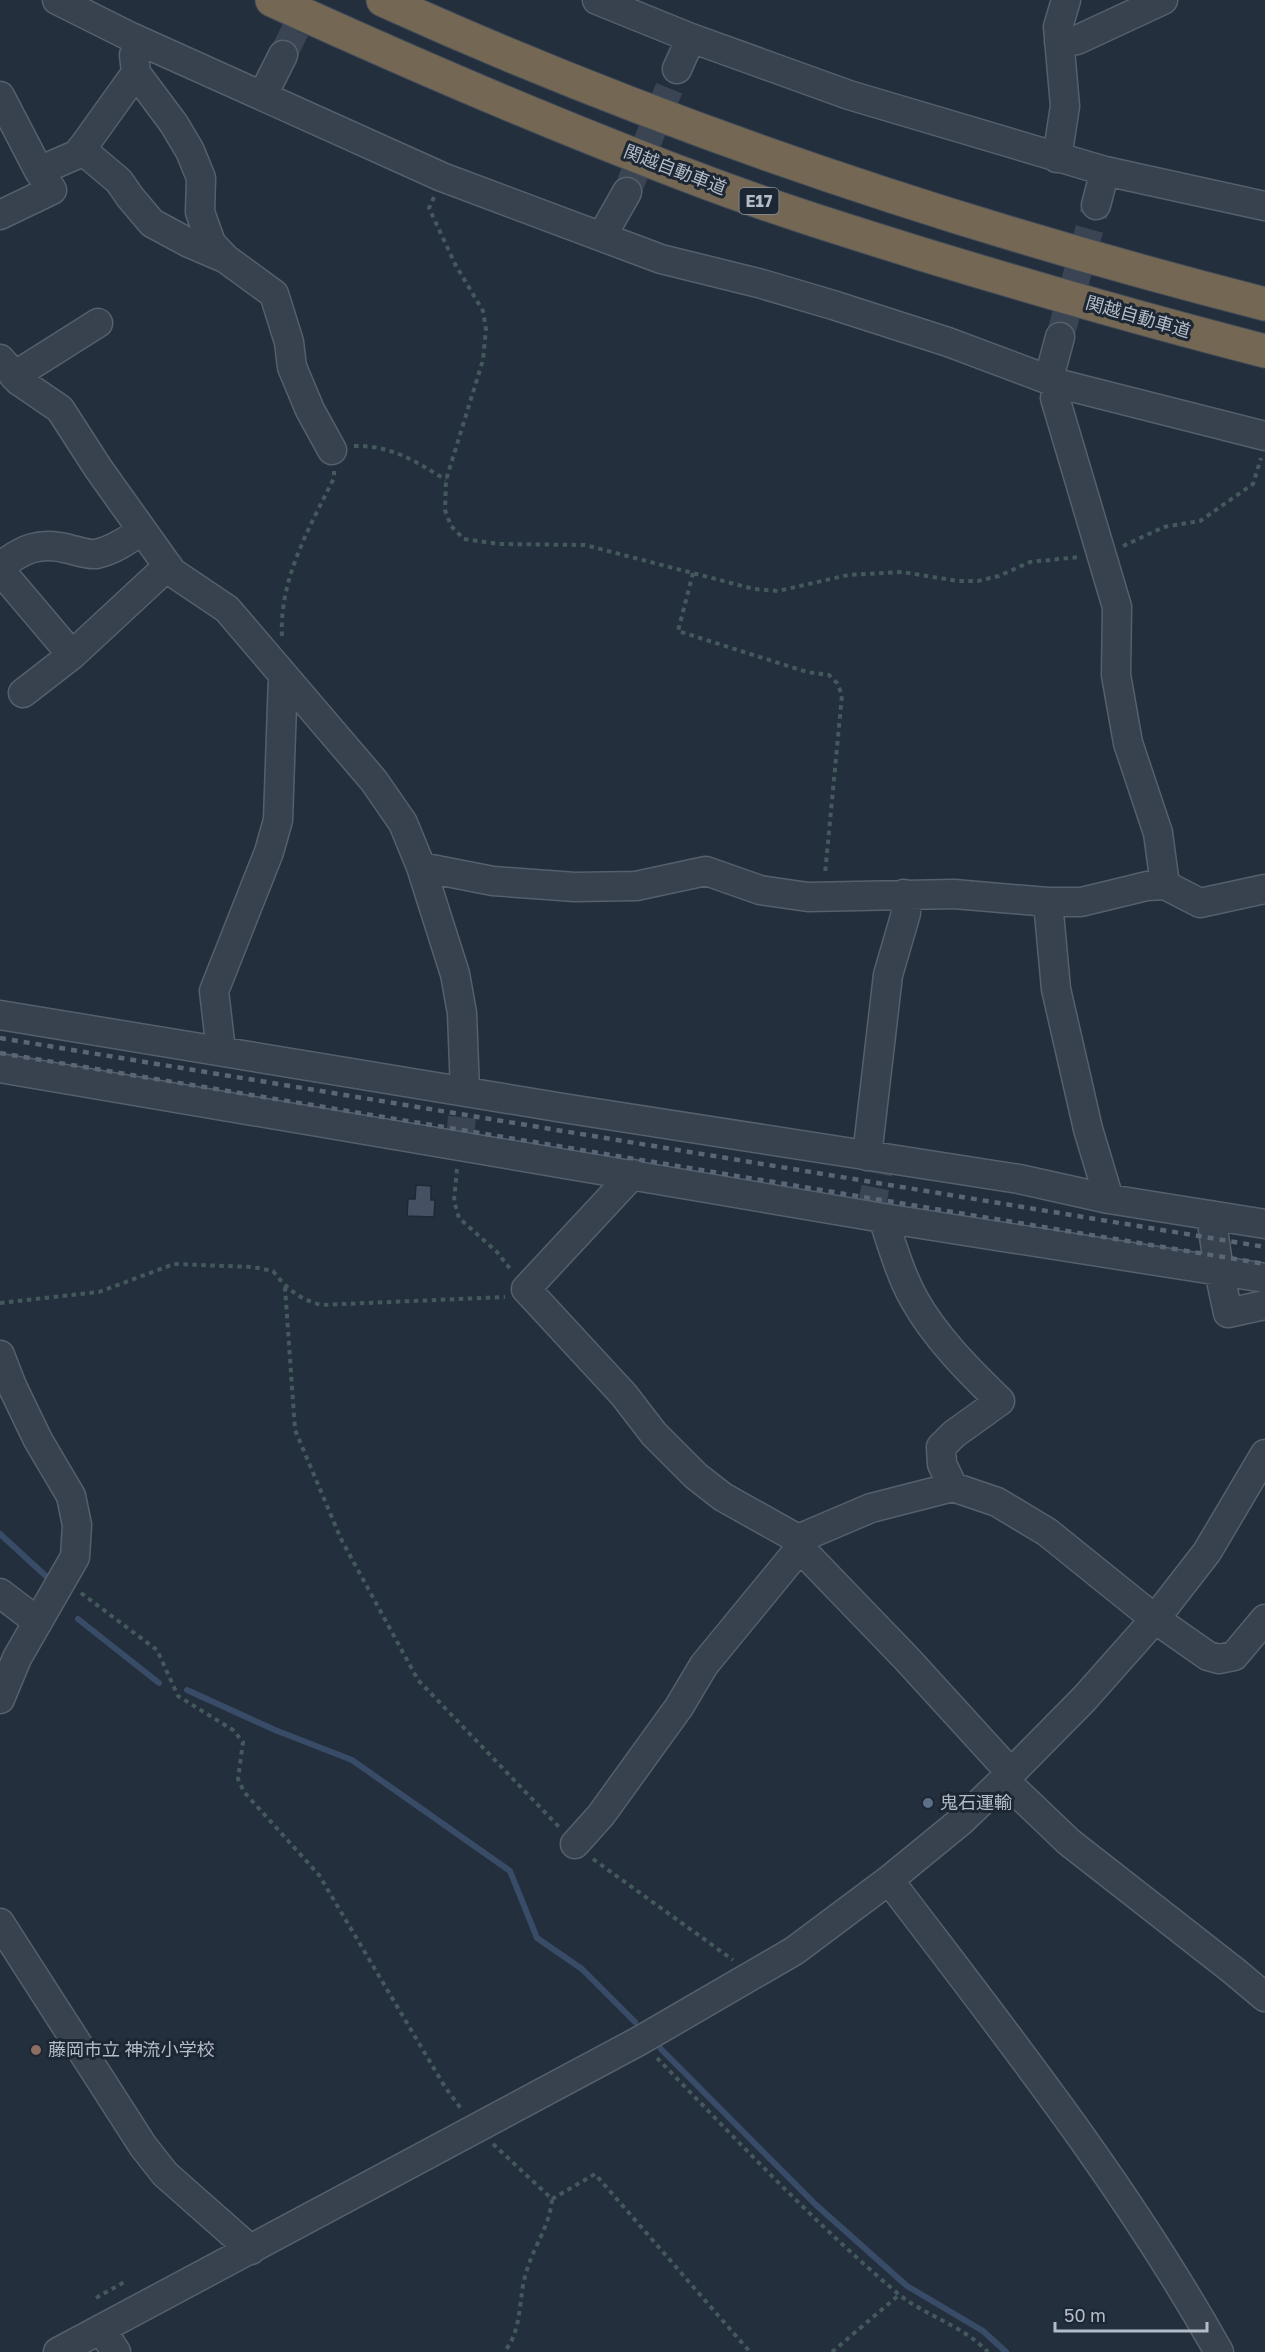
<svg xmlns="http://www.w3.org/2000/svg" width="1265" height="2352" font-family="'Golos Text','Noto Sans JP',sans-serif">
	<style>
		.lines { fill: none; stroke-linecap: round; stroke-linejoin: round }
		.stream { stroke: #394c67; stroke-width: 6 }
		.building { fill: #455162; stroke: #1f2835; stroke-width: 1.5 }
		.minor-tunnel { stroke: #3a4453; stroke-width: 28; stroke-dasharray: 28 14; stroke-linecap: butt }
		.minor-casing { stroke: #565f6c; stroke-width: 31 }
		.highway-casing { stroke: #434c59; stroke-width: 35 }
		.path { stroke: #44595c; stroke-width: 4; stroke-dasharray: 4.5 4.5; stroke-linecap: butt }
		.minor { stroke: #38414e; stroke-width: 28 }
		.highway { stroke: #746855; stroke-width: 33 }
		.rail { stroke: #5a6575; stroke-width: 4.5; stroke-dasharray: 6 6; stroke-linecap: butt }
		.service-dot { fill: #5c6f8a; stroke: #1d2633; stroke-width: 2 }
		.education-dot { fill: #8d6e63; stroke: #1d2633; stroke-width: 2 }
		.labels { text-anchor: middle; stroke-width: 6; stroke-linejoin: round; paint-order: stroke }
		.shield { fill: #1d2633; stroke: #878f9c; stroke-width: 1.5 }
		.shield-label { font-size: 16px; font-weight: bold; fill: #b4bcc9 }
		.street-label { font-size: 18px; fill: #b4bcc9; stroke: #1d2633 }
		.poi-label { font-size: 18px; fill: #b4bcc9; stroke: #1d2633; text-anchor: start }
	</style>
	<rect width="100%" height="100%" fill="#242f3e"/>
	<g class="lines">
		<path class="stream" d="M0 1534 48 1578
			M78 1619 159 1683
			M187 1690 275 1730 352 1760 510 1871 537 1938 582 1969 635 2022
			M661 2049 815 2204 907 2286 983 2331 1006 2352"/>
	</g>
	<path class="building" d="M416 1185 431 1186V1200H435L434 1217 407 1216 408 1199H415Z"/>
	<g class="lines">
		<path class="minor-tunnel" d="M283 55 310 0
			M627 192 677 69
			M1060 337 1096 205
			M459 1145 465 1091
			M870 1215 881 1158"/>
		<defs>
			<path id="minor" d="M57 0 131 37 442 177 661 259 762 284 833 305 948 342 1060 384 1265 436
				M597 0 691 38 849 95 1105 171 1265 206
				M1059 42 1077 40 1163 0
				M677 69 691 38
				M136 73 174 124 190 151 201 178 200 212 211 243 226 259 274 294 289 342 292 367 310 410 332 450
				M263 95 283 55
				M0 96 39 171 52 190 0 215
				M81 149 119 181 130 197 152 223 189 243 224 258
				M1057 158 1065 106 1058 27 1066 0
				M39 171 78 154 136 73 134 55
				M1096 205 1105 171
				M602 236 627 192
				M0 359 19 381 60 409 98 468 172 572 227 609 374 781 403 823 421 867 455 974 462 1013 465 1091
				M14 376 98 323
				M1049 378 1060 337
				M1060 384 1055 398 1117 607 1116 675 1128 743 1158 833 1165 885 1200 903 1265 889
				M0 567C22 549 40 541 69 549 77 551 88 555 96 554 114 550 128 540 142 530
				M0 570 72 655
				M23 693 72 655 168 566
				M421 867 493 881 575 887 636 886 706 871 760 890 808 897 954 894 1048 902H1081L1147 886 1165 885
				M1048 902 1056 989 1088 1129 1109 1199
				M0 1015 563 1108 1019 1179 1109 1199 1265 1224
				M221 1051 214 991 269 852 278 820 283 676
				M0 1068 883 1218 1265 1278
				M867 1156 888 975 906 913 904 894
				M633 1174 526 1289 624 1395 654 1434 696 1476 723 1497 798 1539 800 1548 907 1659 1011 1773
				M1211 1215 1219 1271 1228 1313 1265 1305
				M883 1218C892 1245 900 1274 914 1299 935 1337 969 1371 1000 1401L954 1434 941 1447 942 1464 953 1487
				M0 1355 12 1386 38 1440 71 1496 77 1525 75 1557 17 1658 0 1699
				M798 1539 871 1508 953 1487 997 1502 1047 1532 1155 1619 1208 1656 1219 1659 1234 1656 1265 1619
				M0 1593 38 1622
				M1004 1780 1069 1842 1234 1971 1265 1997
				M575 1844 601 1815 679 1707 704 1665 800 1548
				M889 1880C1005 2033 1125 2184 1219 2352
				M0 1923 143 2146 165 2174 251 2250
				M101 2329 116 2352
				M58 2352 639 2041 794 1951 889 1880 961 1821 1011 1773 1084 1699 1155 1619 1207 1552 1265 1454"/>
			<path id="highway" d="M272 0C412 64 553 125 697 179 773 208 851 232 928 256 1040 290 1152 322 1265 351
				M383 0C667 129 963 227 1265 304"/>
		</defs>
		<use href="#minor" class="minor-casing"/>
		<use href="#highway" class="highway-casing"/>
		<path class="path" d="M434 197 429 208 455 264 483 311 486 329 483 360 446 480 445 510 451 526 464 539 499 544 585 545 754 589 778 591 848 575 902 572 958 581H978L999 576 1030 562 1079 557
			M354 446C391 445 415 461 446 480
			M1123 546 1164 527 1200 521 1253 484 1261 458
			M693 573 678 631 807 672 829 675 837 683 842 695 825 874
			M282 636C279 580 309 528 334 478V471
			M457 1169 454 1201 459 1218 497 1252 511 1270
			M285 1287 295 1430 341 1539 418 1680 559 1827
			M0 1303 99 1292 174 1264 253 1267 273 1271C287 1289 299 1299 321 1305L505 1297
			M81 1593 157 1650 178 1696 233 1730 243 1742 238 1779 244 1792 319 1875 445 2087 462 2110
			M593 1859 733 1960
			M657 2058C735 2138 811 2220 896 2292 924 2316 961 2324 988 2352
			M493 2144 552 2199C550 2226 533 2247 526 2273 518 2298 523 2330 504 2352
			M552 2199 595 2174 750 2352
			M96 2298 126 2281
			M832 2352 899 2295"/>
		<use href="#minor" class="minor"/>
		<use href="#highway" class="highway"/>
		<path class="rail" d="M0 1038 1265 1247
			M0 1053 1265 1264"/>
	</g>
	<circle class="service-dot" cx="928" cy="1803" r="6"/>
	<circle class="education-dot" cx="36" cy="2050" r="6"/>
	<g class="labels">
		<rect class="shield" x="739.5" y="188" width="39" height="26" rx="4.5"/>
		<g class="shield-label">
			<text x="759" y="207">E17</text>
		</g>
		<g class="street-label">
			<text transform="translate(675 170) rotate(21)" y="6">関越自動車道</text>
			<text transform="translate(1138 317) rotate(16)" y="6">関越自動車道</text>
		</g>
		<g class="poi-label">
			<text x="940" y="1809">鬼石運輸</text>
			<text x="48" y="2056">藤岡市立 神流小学校</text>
		</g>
	</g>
	<path d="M1055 2322v9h152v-9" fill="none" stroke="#b4bcc9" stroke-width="3"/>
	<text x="1064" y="2322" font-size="18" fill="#b4bcc9" stroke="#1d2633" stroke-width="4.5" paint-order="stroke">50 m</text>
</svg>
